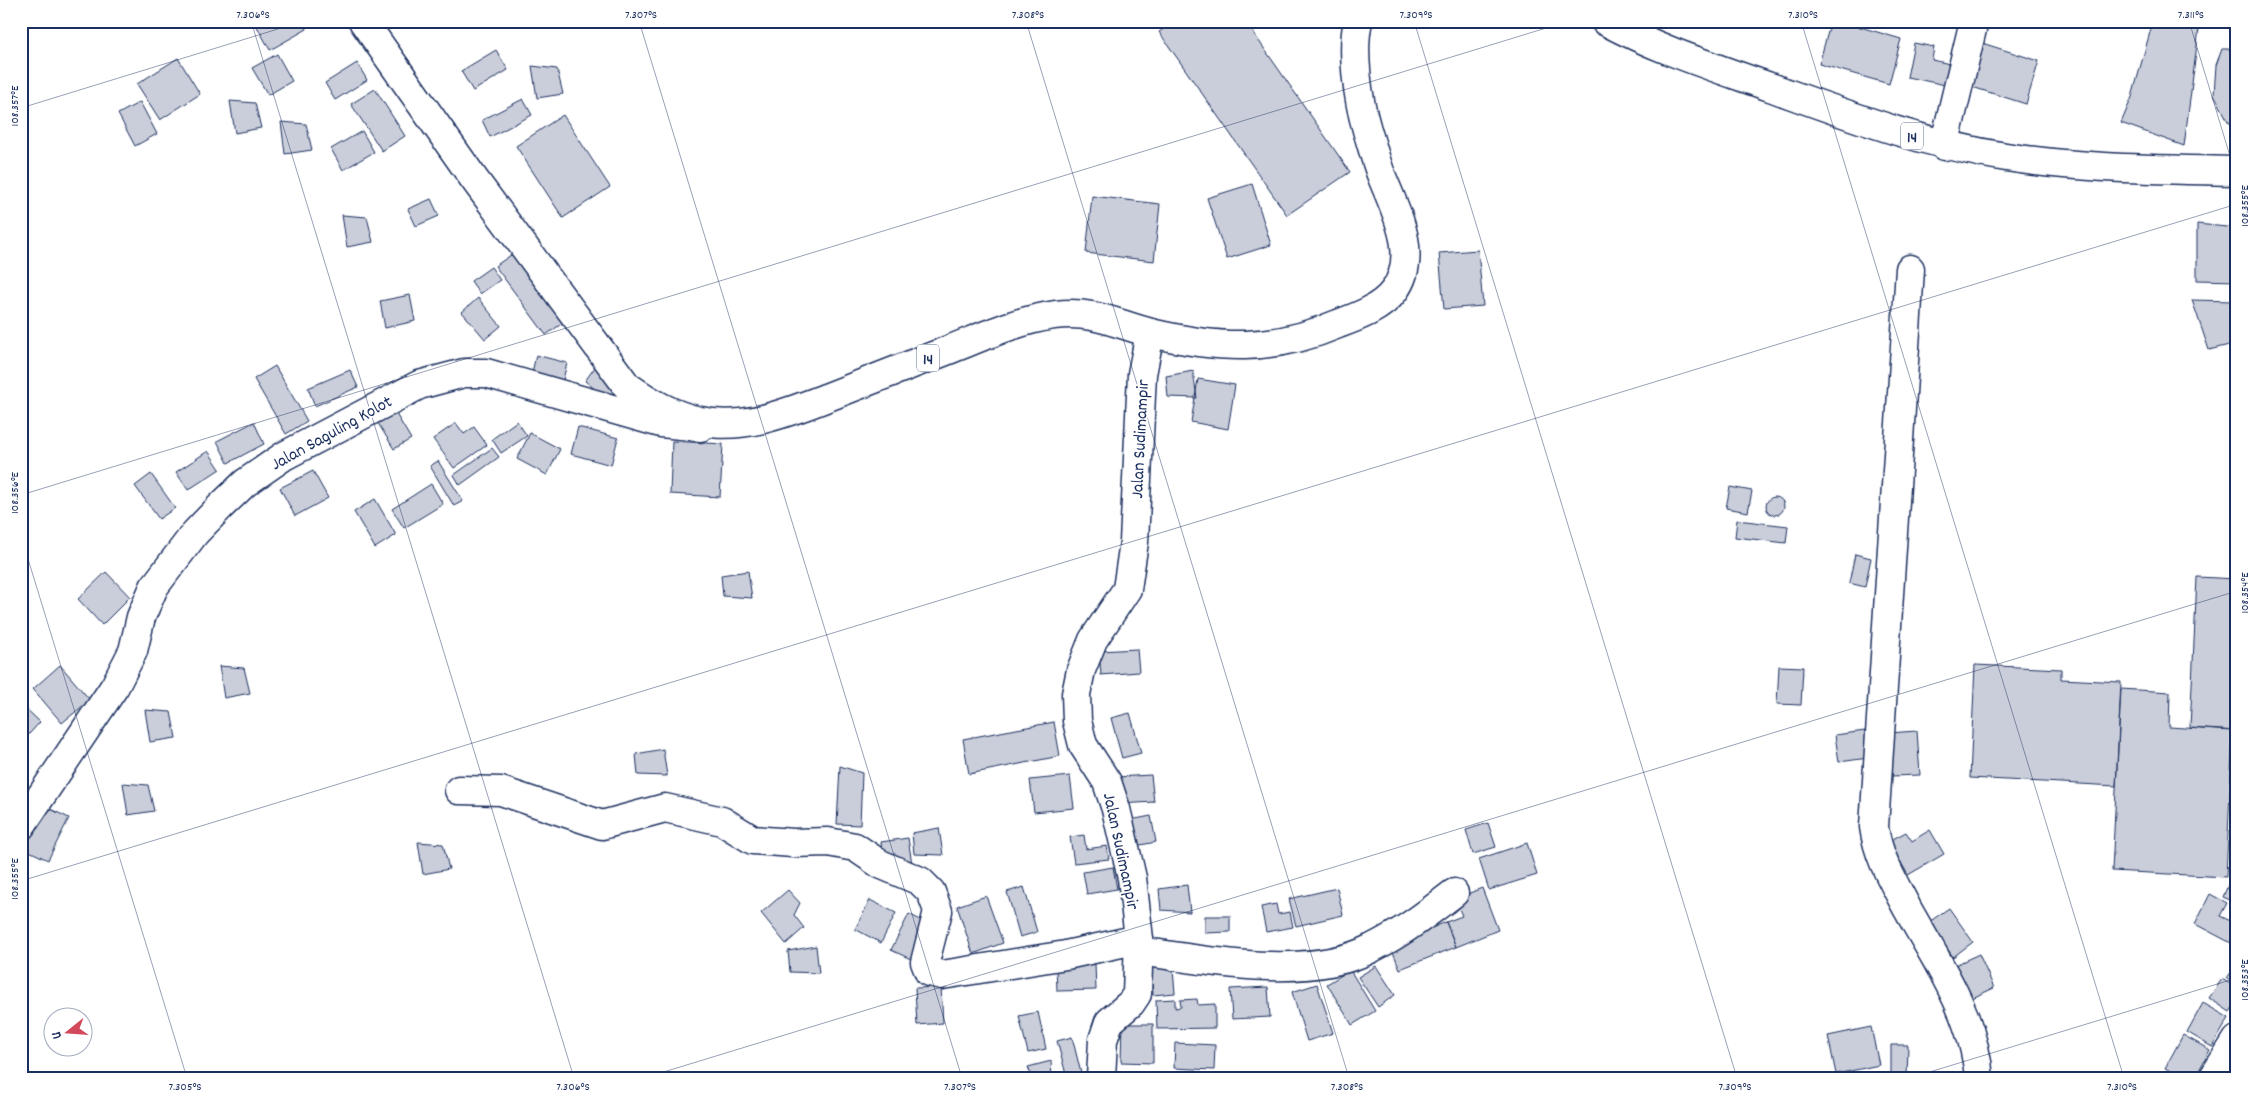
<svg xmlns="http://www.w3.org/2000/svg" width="2258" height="1099" font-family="Dekko,sans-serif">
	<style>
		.building { fill: #caceda; stroke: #1b2f5e }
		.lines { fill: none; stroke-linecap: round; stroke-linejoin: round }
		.minor-casing { stroke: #1b2f5e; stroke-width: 31 }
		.highway-casing { stroke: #1b2f5e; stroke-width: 31 }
		.minor { stroke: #fff; stroke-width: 28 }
		.highway { stroke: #fff; stroke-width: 28 }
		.ticks { fill: none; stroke: #1b2f5e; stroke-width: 1; stroke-opacity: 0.45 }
		.labels { text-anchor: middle; stroke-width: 4; stroke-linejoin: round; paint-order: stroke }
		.shield { fill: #fff; stroke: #5f6d8e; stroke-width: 1 }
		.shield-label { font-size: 16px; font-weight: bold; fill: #1b2f5e }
		.street-label { font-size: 18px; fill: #1b2f5e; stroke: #fff }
		.neatline { fill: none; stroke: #1b2f5e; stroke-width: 2 }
		.ticks-label { font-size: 12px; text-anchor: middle; fill: #1b2f5e }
	</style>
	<rect width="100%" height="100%" fill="#fff"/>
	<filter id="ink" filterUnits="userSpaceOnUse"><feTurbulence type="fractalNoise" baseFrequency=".02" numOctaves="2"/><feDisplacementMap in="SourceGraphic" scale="10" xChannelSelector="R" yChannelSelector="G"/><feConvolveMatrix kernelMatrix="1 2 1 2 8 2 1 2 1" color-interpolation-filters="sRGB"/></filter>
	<g filter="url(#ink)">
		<path class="building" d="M254 21H303L307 29 270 50Z
			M1175 21H1245L1350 172 1287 215 1159 32Z
			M1831 21H1840L1901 39 1889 84 1819 64Z
			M2153 21H2200L2184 146 2121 123 2132 97Z
			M1914 43 1934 47 1932 60 1959 66 1955 87 1907 77Z
			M1982 43 2039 61 2026 104 1969 86Z
			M2222 49H2237V123H2229L2214 94 2216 65Z
			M496 50 508 70 473 91 461 71Z
			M277 54 292 81 268 95 252 68Z
			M178 58 200 94 160 120 137 84Z
			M357 63 367 80 335 100 325 83Z
			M532 66 557 69 563 94 537 98Z
			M375 89 405 136 382 151 351 104Z
			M523 99 532 115 490 137 482 120Z
			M230 101 255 103 261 128 235 133Z
			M140 102 157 134 135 146 118 114Z
			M563 115 610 187 563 218 516 146Z
			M281 122 306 124 312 150 285 154Z
			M362 131 374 152 343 170 331 149Z
			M1252 184 1271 245 1227 259 1207 198Z
			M1092 196 1160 204 1154 261 1086 253Z
			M431 199 439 216 416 226 408 209Z
			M342 215 367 217 373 242 347 247Z
			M2197 224 2237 228V281L2197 280Z
			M1478 250 1483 306 1444 309 1439 253Z
			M514 253 564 322 546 335 495 266Z
			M491 267 500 280 480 294 471 281Z
			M410 295 415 321 385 328 380 301Z
			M478 298 501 326 485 339 462 312Z
			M2192 300 2233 301 2237 343 2209 350Z
			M536 355 567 363 562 384 531 377Z
			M275 366 307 421 286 434 254 379Z
			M595 367 631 396 620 410 585 381Z
			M350 370 358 387 315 406 308 388Z
			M1193 371 1197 398 1168 397 1166 376Z
			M1198 379 1235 385 1228 429 1191 422Z
			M393 409 411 439 394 449 376 420Z
			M517 421 527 436 501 453 492 439Z
			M254 422 264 444 228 463 217 441Z
			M456 423 464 434 474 427 487 445 454 468 433 439Z
			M578 427 618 438 611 465 571 454Z
			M530 433 560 449 547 475 517 459Z
			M672 441 723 444 720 497 670 494Z
			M492 448 499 457 460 485 454 475Z
			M208 451 220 469 188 490 176 472Z
			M438 461 463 501 454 506 430 466Z
			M313 471 328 498 295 516 280 488Z
			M151 474 175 508 159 519 135 486Z
			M431 484 443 504 404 528 392 509Z
			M1730 487 1752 491 1748 512 1726 508Z
			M1766 506a9 9 0 1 1 18 0a9 9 0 1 1-18 0Z
			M375 499 396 535 375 548 354 512Z
			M1737 520 1788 526 1786 543 1735 537Z
			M1855 554 1871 558 1865 587 1849 583Z
			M748 571 752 598 723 596 721 575Z
			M106 572 130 597 102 625 78 599Z
			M2197 577 2237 579V731L2190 728Z
			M1137 649 1139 672 1101 675 1099 651Z
			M60 665 90 700 62 723 33 689Z
			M1975 665 2061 669V679L2121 682 2116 786 1970 778Z
			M219 666 244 668 250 693 224 698Z
			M1779 666 1803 667 1801 705 1777 704Z
			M2121 689 2170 692 2169 727 2233 731 2226 877 2112 871Z
			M21 704 40 722 21 743Z
			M145 710 171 712 176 738 150 742Z
			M1130 713 1141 753 1122 758 1111 718Z
			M1054 722 1060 756 969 774 963 739Z
			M1865 731 1868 758 1839 762 1835 735Z
			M1917 731 1920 775 1891 776 1888 733Z
			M663 749 667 776 638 775 636 754Z
			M840 766 862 773 860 825 837 824Z
			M1151 775 1154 802 1119 804 1116 777Z
			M1070 776 1074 808 1034 812 1030 780Z
			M123 783 148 785 154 811 128 815Z
			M40 804 69 818 48 860 21 847V841Z
			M1151 816 1156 842 1130 847 1125 821Z
			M1488 823 1496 847 1473 854 1466 830Z
			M939 828 943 855 914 854 912 833Z
			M1930 830 1944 854 1908 875 1889 841 1906 832 1912 841Z
			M1084 835 1086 849 1107 846 1109 859 1074 863 1070 837Z
			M908 838 912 864 883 863 881 842Z
			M418 842 443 844 449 869 423 874Z
			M1527 843 1537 875 1489 890 1479 859Z
			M1113 867 1117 889 1087 894 1083 872Z
			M1187 885 1190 912 1161 910 1159 889Z
			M2228 885 2237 889V903L2223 897Z
			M1024 887 1037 932 1020 937 1007 892Z
			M1337 888 1343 915 1296 926 1289 899Z
			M1482 888 1498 930 1456 947 1446 922 1462 916 1455 899Z
			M788 890 800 903 794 915 804 928 786 944 761 913Z
			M2210 894 2227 903 2220 916 2237 924V937L2233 944 2195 924Z
			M986 896 1003 943 973 954 957 906Z
			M870 900 896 913 881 943 855 929Z
			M1276 904 1278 914 1290 912 1293 927 1266 932 1261 907Z
			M1949 908 1973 942 1953 957 1929 922Z
			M909 914 930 925 913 960 891 950Z
			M1205 916H1230V932L1205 933Z
			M1446 922 1456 947 1400 969 1390 945Z
			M816 946 819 973 790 972 788 951Z
			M1979 954 1994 988 1970 999 1955 965Z
			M1172 958 1175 993 1153 995 1151 960Z
			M1095 964 1096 990 1057 991 1056 965Z
			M2237 964V984L2227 978Z
			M1376 966 1395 995 1378 1007 1358 977Z
			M1350 970 1375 1011 1352 1025 1327 984Z
			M2222 979 2237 988V1001L2230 1012 2209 998Z
			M1317 984 1333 1033 1307 1041 1292 992Z
			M941 987 943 1023 917 1025 915 988Z
			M1268 987 1270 1017 1232 1019 1230 989Z
			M1175 999V1008L1181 1007 1180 1000 1197 999 1198 1005 1215 1004V1028L1157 1029 1156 1000Z
			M2203 1003 2229 1018 2212 1047 2187 1032Z
			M1038 1012 1046 1049 1028 1053 1019 1016Z
			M1122 1024H1153V1063L1121 1062Z
			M1871 1027 1879 1065 1836 1074 1828 1036Z
			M2183 1035 2210 1050 2195 1078H2184L2165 1068Z
			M1072 1037 1082 1077 1079 1078H1067L1057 1041Z
			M1175 1043 1215 1045 1214 1070 1174 1068Z
			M1891 1045H1908L1907 1078H1891Z
			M1051 1061 1052 1078H1032L1028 1067Z"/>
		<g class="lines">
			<defs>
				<path id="minor" d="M1944 146 1974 21
					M1910 269 1874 827C1878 857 1893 881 1907 908 1937 962 1974 1015 1979 1078
					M459 790 501 791 602 825 665 808 722 821 753 840 793 843 828 842 855 847 880 864 920 881 931 892 938 911 925 962 929 972 942 975 1066 955 1139 939
					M21 826 115 686 133 651 141 617 154 587 195 533 221 506 245 483 284 456 419 385 464 373H486L661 423 701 427
					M1140 951C1207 961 1310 981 1372 948 1402 933 1428 913 1454 893
					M1101 1078 1103 1040 1109 1022 1131 1003 1137 994 1139 939 1132 878 1116 809 1107 782 1083 745 1077 721 1076 694 1081 670 1093 640 1127 589 1134 542 1142 374 1150 333
					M2213 1078 2237 1040"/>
				<path id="highway" d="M363 21 474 179 627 386C650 402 672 415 700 421 743 431 789 412 828 397 869 381 910 365 951 349 984 336 1019 320 1055 315 1093 310 1116 324 1151 333 1219 349 1272 352 1338 324 1357 317 1382 308 1394 291 1420 256 1396 212 1382 177 1376 162 1372 146 1367 130 1358 100 1351 51 1358 21
					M1605 21C1657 49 1714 67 1770 87 1848 115 1924 144 2006 157 2082 169 2160 169 2237 171"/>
			</defs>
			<use href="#minor" class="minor-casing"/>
			<use href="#highway" class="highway-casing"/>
			<use href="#minor" class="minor"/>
			<use href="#highway" class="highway"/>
		</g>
	</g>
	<path class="ticks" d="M251 21 574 1078M639 21 962 1078M1026 21 1349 1078M1414 21 1737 1078M1801 21 2124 1078M2189 21 2237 179M21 108 304 21M21 495 1569 21M21 536 187 1078M21 881 2237 204M644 1078 2237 591M1910 1078 2237 978"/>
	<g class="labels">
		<g class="shield">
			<rect x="1901" y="122.5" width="22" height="27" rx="4"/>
			<rect x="917" y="344.5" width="22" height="27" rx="4"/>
		</g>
		<g class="shield-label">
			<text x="1912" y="142">14</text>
			<text x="928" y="364">14</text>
		</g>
		<g class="street-label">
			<text transform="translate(331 432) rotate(-29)" y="6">Jalan Saguling Kolot</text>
			<text transform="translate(1139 439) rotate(-87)" y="6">Jalan Sudimampir</text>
			<text transform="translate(1122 851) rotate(78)" y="6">Jalan Sudimampir</text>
		</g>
	</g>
	<rect width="2258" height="1099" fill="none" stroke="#fff" stroke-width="55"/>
	<g transform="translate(68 1032) rotate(253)"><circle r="24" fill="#ffffff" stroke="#a4acbf"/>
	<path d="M0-4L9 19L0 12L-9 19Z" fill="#d1495b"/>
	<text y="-8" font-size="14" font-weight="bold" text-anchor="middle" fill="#1b2f5e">U</text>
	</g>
	<rect x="28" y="28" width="2202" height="1044" class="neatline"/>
	<g class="ticks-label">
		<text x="253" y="18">7.306°S</text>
		<text x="641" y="18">7.307°S</text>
		<text x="1028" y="18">7.308°S</text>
		<text x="1416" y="18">7.309°S</text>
		<text x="1803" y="18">7.310°S</text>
		<text x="2191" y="18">7.311°S</text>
		<text transform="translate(14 106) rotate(-90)" y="4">108.357°E</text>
		<text transform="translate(2244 206) rotate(-90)" y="4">108.355°E</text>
		<text transform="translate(14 493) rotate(-90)" y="4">108.356°E</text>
		<text transform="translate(2244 593) rotate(-90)" y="4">108.354°E</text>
		<text transform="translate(14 879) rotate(-90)" y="4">108.355°E</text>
		<text transform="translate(2244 980) rotate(-90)" y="4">108.353°E</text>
		<text x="185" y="1090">7.305°S</text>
		<text x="573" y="1090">7.306°S</text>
		<text x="960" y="1090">7.307°S</text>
		<text x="1347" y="1090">7.308°S</text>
		<text x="1735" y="1090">7.309°S</text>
		<text x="2122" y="1090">7.310°S</text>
	</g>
</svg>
